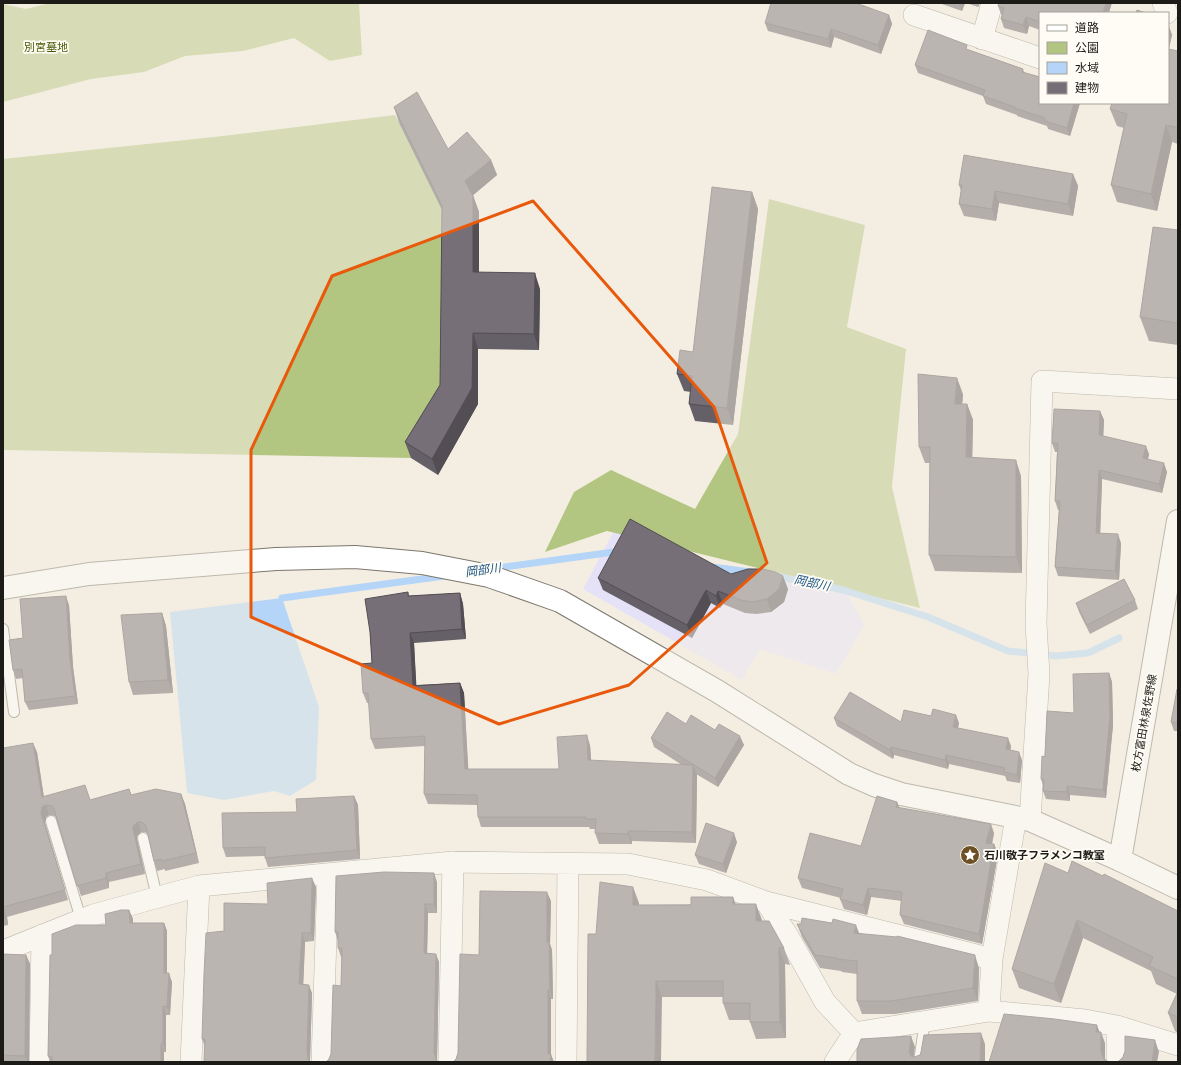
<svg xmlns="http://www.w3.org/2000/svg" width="1181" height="1065" font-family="Helvetica,'Noto Sans JP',sans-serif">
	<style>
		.education { fill: #e5e2f8 }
		.green { fill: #b3c681 }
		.water { fill: #b4d5f7 }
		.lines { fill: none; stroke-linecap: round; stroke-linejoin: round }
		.stream { stroke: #b4d5f7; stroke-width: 7 }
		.lane-casing { stroke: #7c776d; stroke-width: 12 }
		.street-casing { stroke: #7c776d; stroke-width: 22 }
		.secondary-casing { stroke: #7c776d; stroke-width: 24 }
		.primary-casing { stroke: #7c776d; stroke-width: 24 }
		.lane { stroke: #fff; stroke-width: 10 }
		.street { stroke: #fff; stroke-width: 21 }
		.secondary { stroke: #fff; stroke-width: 22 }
		.primary { stroke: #fff; stroke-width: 22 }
		.wall { fill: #655f67 }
		.shaded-wall { fill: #534e54 }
		.building { fill: #766f78; stroke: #534e54 }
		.marked { fill: none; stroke: #e8590c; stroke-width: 3; stroke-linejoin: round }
		.labels { text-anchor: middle; stroke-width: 3.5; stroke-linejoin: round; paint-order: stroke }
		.park-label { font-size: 11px; fill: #4a5a05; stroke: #fffcf5 }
		.street-label { font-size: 11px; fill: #1d1b17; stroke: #fffcf5 }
		.poi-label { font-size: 11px; font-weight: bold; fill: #1d1b17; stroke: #fffcf5; text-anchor: start }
		.water-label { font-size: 12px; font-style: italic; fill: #1a5487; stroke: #fffcf5 }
	</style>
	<rect width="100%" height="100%" fill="#f4eee2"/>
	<path class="education" d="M615 529 736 576 768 578 848 595 864 625 836 674 760 649 742 680 583 589Z"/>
	<path class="green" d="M50 3H359L362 55 330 61 294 38 243 51 185 56 144 72 91 79 3 102V4L26 9Z
		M395 115 448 221 446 401 411 458 3 450V159L214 137Z
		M769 199 865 225 847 327 906 349 892 487 920 608 607 531 545 552 574 492 611 470 695 509 738 434Z"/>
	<path class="water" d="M282 598 319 707 316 780 290 796 274 791 224 800 187 793 170 612Z"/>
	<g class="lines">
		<path class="stream" d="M712 567 750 572
			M490 569 621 551
			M776 576 843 590 928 617 1008 651 1056 656 1088 653 1119 638
			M282 598 444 576"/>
		<defs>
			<path id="lane" d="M3 629 14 712
				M51 821 81 919
				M143 838 157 897
				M919 1062 925 1021"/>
			<path id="street" d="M1163 3 1167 13
				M914 15 1040 58
				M982 39 992 3
				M1030 820 1039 674 1036 624 1042 381 1178 389
				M766 902 992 959
				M3 951 93 915 199 886 453 862 628 864 707 880 766 902 788 936 825 1002 854 1033
				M989 1011 1085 1020 1117 1026V1062
				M1117 1026 1178 1045
				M40 1062 42 935
				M191 1062 199 886
				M322 1062 328 874
				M449 1062 453 862
				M566 1062 568 863
				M835 1062 854 1033 989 1011 992 959 1016 817"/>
			<path id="secondary" d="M3 588 89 574 276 559 355 557 422 563 489 576 560 601 717 691 849 774 874 785 901 794 1030 820 1120 860"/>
			<path id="primary" d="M1178 521 1120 860 1178 888"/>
		</defs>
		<use href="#lane" class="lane-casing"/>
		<use href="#street" class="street-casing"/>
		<use href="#secondary" class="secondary-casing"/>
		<use href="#primary" class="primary-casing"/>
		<use href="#lane" class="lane"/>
		<use href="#street" class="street"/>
		<use href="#secondary" class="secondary"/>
		<use href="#primary" class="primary"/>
	</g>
	<path class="wall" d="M939 3H965L962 11Z
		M966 3H980L978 7Z
		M998 6 1040 13V30L1029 26 1027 34 1004 28 1001 19 1002 15 1001 14Z
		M889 15 892 24 881 54 834 37 831 48 768 31 765 23Z
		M1168 24 1172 35 1169 49 1178 51V144L1172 142 1157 211 1117 202 1111 185 1124 128 1117 126 1110 109Z
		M969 50 1023 69 1024 72 1080 103 1070 136 1048 129 1047 126 1017 116V115L986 104 983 96 918 73 915 65Z
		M394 107 448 149 491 160 497 175 473 195 479 212V272L540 289 539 350 478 349V404L438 475 411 458 405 442 440 385 442 210 399 123Z
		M1073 174 1078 186 1073 216 999 203 996 221 964 216 959 204 961 191 959 185Z
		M752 192 758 209 733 425 695 421 689 404 691 392 684 391 677 374 693 352Z
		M1178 230V345L1149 341 1140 317Z
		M963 394 962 404H967L973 420 972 457 1021 476 1022 573 935 571 929 555 930 463H925L919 447Z
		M1100 411 1104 420 1103 436 1149 454 1148 459 1167 472 1162 493 1102 479 1100 533 1121 543 1119 580 1058 576 1055 567 1059 510H1058L1055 501 1057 452H1055L1052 443Z
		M731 574 788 589 784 602 771 612 756 614 745 613 723 604 720 608 711 603 692 638 603 590 598 578Z
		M408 592 409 596 460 593 463 604 466 639 414 643 416 685 460 683 464 693 468 769H559L590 745 591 761 682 765 654 747 651 738 686 724 715 730 744 745 718 787 696 774 697 775 696 843 632 841V844H599L595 833V829H590L589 827H481L478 817V805L428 804 424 794 425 746 375 749 371 739 369 703H367L363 693 372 663 370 632Z
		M1135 600 1138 609 1090 634 1079 612 1076 603Z
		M69 605 73 667 78 704 29 710 25 702 23 678 16 679 13 670 23 638Z
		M162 613 166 626 173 693 133 695 129 682Z
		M1109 673 1112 682 1113 725 1106 798 1070 795V801L1046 799 1043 791V786L1041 779 1045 757 1074 713Z
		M1178 690V731H1174L1171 722Z
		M834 718 901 722 959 723 958 728 1011 746 1010 750 1022 760 1020 783 1007 781 1005 776 949 764 948 769 894 755 893 759 837 726Z
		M3 748 37 752 44 797 90 800 129 789 131 795 181 794 185 804 199 863 165 871V869L157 871 154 861 148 834 145 832H141L137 836V839L145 874 109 882V888L81 896 56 818 55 816 49 815 46 817 45 823 68 900 7 917 8 925 3 926Z
		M354 796 358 805 360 859 268 867 265 858V856L226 857 223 848 297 812Z
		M897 802 899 808 994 833 992 844H994L998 854 982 944 904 924 900 915 902 901 871 897 867 915 844 909 840 899 841 898 802 888 798 878 861 846Z
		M737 842 726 873 699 864 695 855Z
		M1068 873 1178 911V1033L1175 1031 1168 1013 1177 994 1156 984 1151 971 1083 938 1061 1003 1019 988 1012 969Z
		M437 882V913H428L427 953 439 962 437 1061 329 1059 331 1054 341 986 342 957H341L338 948V941L335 932Z
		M316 887 314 941 305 942 303 984 312 993 310 1061 205 1047 202 1039 224 931 268 904Z
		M551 901 550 944 552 950 553 999H551V1055L554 1062H453L456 1059 458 1053 479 955Z
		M639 903V905L736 904 762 921 784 948 790 965 785 964 786 1038 756 1039 750 1022V1020H729L723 1003V997H662L596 934Z
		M129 910 133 919V923H164L167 931V973L172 982 170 1015H166V1052H164V1062H50L48 1056 52 955 106 925Z
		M797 924 859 933 979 968 978 1001 895 1014H862L857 1001V974L842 972 841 971 820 968 802 937Z
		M3 954 26 955 30 964 29 1062H3Z"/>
	<path class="shaded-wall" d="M959 3H965L962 11Z
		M977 3H980L978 7Z
		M1106 3H1112L1109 13H1103Z
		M889 15 892 24 881 54 878 45Z
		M1026 17 1029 26 1027 34 1023 25Z
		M1168 24 1172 35 1168 51Z
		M831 29 834 37 831 48 828 39Z
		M1074 103H1080L1070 136 1067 128Z
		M1166 125 1172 142 1157 211 1151 194Z
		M491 160 497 175 471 197 465 181Z
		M1073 174 1078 186 1073 216 1068 204Z
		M995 191 999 203 996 221 992 209Z
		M752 192 758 209 733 425 727 408Z
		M473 196 479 212V288L473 272Z
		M535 273 540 289 539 350 534 334Z
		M473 333 478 349V404L438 475 432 459Z
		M957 378 963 394 961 420 955 404Z
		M967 404 973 420 972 473 966 457Z
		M1100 411 1104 420 1103 444 1099 435Z
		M1146 446 1149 454 1146 467 1143 458Z
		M1016 460 1021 476 1022 573 1016 557Z
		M1164 463 1167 472 1162 493 1159 484Z
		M1099 470 1102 479 1100 542 1096 533Z
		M1118 534 1121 543 1119 580 1115 571Z
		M783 576 788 589 784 602 771 612 767 599Z
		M706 590 711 603 692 638 687 625Z
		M718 591 723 604 720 608 716 596Z
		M460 593 463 604 466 639 462 629Z
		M66 596 69 605 73 667 78 704 75 696 70 659Z
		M162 613 166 626 173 693 168 680Z
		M410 633 414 643 417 696 413 686Z
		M1109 673 1112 682 1113 725 1106 798 1103 790Z
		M460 683 464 693 469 780 465 769Z
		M956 715 959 723 956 735 953 727Z
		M587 735 590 745 592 771 588 760Z
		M740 736 744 745 718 787 715 778Z
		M1008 738 1011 746 1009 758 1006 749Z
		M33 743 37 752 45 805H46L49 815 46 817 45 823 68 900 41 813 42 797Z
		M891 747 894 755 893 759 890 750Z
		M1019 752 1022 760 1020 783 1017 775Z
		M946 755 949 764 948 769 945 760Z
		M693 765 697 775 696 843 692 832Z
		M1067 786 1070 795V801L1067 792Z
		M181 794 185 804 199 863 196 853Z
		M354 796 358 805 360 859 357 850Z
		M897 802 901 812 896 807Z
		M138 822 141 832 137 836V839L145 874 141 864 133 829V826Z
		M991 824 994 833 990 853 986 843Z
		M628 831 632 841V844L628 834Z
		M734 833 737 842 726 873 723 864Z
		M994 844 998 854 982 944 979 934Z
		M106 873 109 882V888L106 878Z
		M434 873 437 882V913L434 904Z
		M312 878 316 887 314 941 311 933Z
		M633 887 639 903V922L633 905Z
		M868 888 871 897 867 915 863 905Z
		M547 892 551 901 550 944 552 950 553 999 550 990 547 942Z
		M733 897 739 913 733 904Z
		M425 904 428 913 427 961 424 953Z
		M756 904 762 920V938L756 921Z
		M3 907 7 917 8 925 4 915Z
		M129 910 133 919V932L130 923Z
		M1077 920 1083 938 1061 1003 1054 984Z
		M164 923 167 931V981L164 973Z
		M856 925 861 938 854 933Z
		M302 933 305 942 303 993 299 984Z
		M779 948 785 964 786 1038 780 1022Z
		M436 954 439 962 437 1062H436L434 1053Z
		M26 955 30 964 29 1062H28L25 1056Z
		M975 955 979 968 978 1001 973 988Z
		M169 973 172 982 170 1015 167 1007Z
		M656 981 662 997 661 1062H655Z
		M309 985 312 993 310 1062H309L307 1053Z
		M548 990 551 999V1055L554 1062H550L548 1054Z
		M163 1006 166 1015V1052L163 1044Z
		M1097 1025 1101 1036 1096 1032Z
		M1101 1032 1105 1043V1062H1104L1101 1051Z
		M981 1033 985 1044V1062H980Z
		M911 1036 915 1047 913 1062 909 1053Z
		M1155 1040 1159 1052 1157 1062H1152Z
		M161 1044 164 1052V1062H161Z"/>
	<path class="building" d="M771 3H856L889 15 878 45 831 29 828 39 765 23Z
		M999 3H1106L1103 13H1040V22L1026 17 1023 25 1001 19 1004 8 998 6Z
		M1137 10 1146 13H1136Z
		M928 30 967 45 966 49 1023 69 1022 72 1040 77V103H1074L1067 128 1045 121V118L1014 108 1015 107 983 96 985 90 915 65Z
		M1168 49 1178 51V128L1166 125 1151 194 1111 185 1127 114 1110 109 1112 103H1168Z
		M417 92 448 149 467 132 491 160 465 181 473 196V272L535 273 534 334 473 333 472 388 432 459 405 442 440 385 442 206 394 107Z
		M964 155 1073 174 1068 204 995 191 992 209 959 204 962 185H959Z
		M712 187 752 192 727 408 689 404 692 376 677 374 680 350 693 352Z
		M1153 227 1178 230V323L1140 317Z
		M918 374 957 378 955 404H967L966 457 1016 460V557L929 555 930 447H919Z
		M1054 409 1100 411 1099 435 1146 446 1143 458 1164 463 1159 484 1099 470 1096 533 1118 534 1115 571 1055 567 1060 501H1055L1058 443H1052Z
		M630 519 731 574 748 569H763L775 572 783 576 779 589 767 599 752 602 741 600 718 591 716 596 706 590 687 625 598 578Z
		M1124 579 1135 600 1087 625 1076 603Z
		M408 592V596L460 593 462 629 410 633 413 686 460 683 465 769H559L557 737 587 735 588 760 693 765 692 832 628 831V834L595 833 596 819H586V817H478L477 795 424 794 425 736 371 739 368 693H363L361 664 372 663 370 632 365 599Z
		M66 596 70 659 75 696 25 702 22 669 13 670 9 640 23 638 20 599Z
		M162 613 168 680 129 682 121 615Z
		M1109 673 1110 716 1103 790 1067 786V792L1043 791 1044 780 1041 779 1042 756 1045 757 1047 711 1074 713 1073 674Z
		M1177 689 1178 690V723L1171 722Z
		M850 692 901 722 904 710 931 716 933 709 956 715 953 727 1008 738 1006 749 1019 752 1017 775 1004 772 1005 768 946 755 945 760 891 747 890 750 834 718Z
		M667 712 686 724 691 715 715 730 719 724 740 736 715 778 651 738Z
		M33 743 42 797 85 785 90 800 129 789 131 795 156 789 181 794 196 853 162 861 161 859 154 861 146 826 142 822H138L133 826V829L141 864 106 873V878L77 886 54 809 52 806 46 805 42 807 41 813 65 890 3 907 4 915H3V748Z
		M354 796 357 850 265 858V847L223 848 222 813 297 812 296 799Z
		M877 796 897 802 896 807 991 824 986 843 994 844 979 934 900 915 902 892 868 888 863 905 840 899 843 889 798 878 810 833 861 846Z
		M706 823 734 833 723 864 695 855Z
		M1072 861 1103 876 1104 874 1178 911V979L1149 966 1153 957 1077 920 1054 984 1012 969 1045 863 1068 873Z
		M384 872 434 873V904H425L424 953 436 954 434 1053 436 1059 438 1062H326L329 1059 331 1054 333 985 341 986 342 948H338V932H335L336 876Z
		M312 878 311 933H302L299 984 309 985 307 1053 308 1059 311 1062H204L205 1039H202L204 974 206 933 224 931V903L268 904 267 883Z
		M600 882 633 887V905H691V897H733V904H756V921H769L784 948H779L780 1022H750V1003H723V981H656L655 1062H587L588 934H596Z
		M480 891 547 892V942H549L550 990H548V1054H551L550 1062H453L456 1059 458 1053 460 954 479 955Z
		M121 910H129L130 923H164V973H169L167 1007 163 1006V1044H161V1062H52V1057L48 1056 50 955H52V934L76 925H106L105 914Z
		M802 918 832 923 833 919 856 925 854 933 897 937V936L975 955 973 988 891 1001H857V961L837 959V958L815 955 797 924H801Z
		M3 954 26 955 25 1056 3 1055Z
		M1178 991V1017L1168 1013Z
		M1004 1014 1055 1019 1097 1025 1096 1032H1101V1051L1102 1057 1107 1061 1110 1062H989Z
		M981 1033 980 1062H857V1050L861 1039 911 1036 909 1053 911 1056 914 1057 920 1055 921 1052 924 1035Z
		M1125 1036 1155 1040 1152 1062H1116L1119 1061 1123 1057 1125 1051Z"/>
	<path d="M0 0H1181V1065H0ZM533 201 714 407 767 563 629 685 499 724 251 617V450L332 276Z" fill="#f4eee2" fill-opacity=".55" fill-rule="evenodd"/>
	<path class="marked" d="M533 201 714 407 767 563 629 685 499 724 251 617V450L332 276Z"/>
	<defs>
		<symbol id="sight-disc" viewBox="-11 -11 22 22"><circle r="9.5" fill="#6d5124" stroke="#fffcf5"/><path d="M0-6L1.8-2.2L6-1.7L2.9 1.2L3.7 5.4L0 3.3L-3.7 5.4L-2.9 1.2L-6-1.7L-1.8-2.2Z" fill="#fff"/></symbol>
	</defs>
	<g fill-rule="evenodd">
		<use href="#sight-disc" x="959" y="844" width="22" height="22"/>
	</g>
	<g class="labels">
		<g class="park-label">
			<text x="46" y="51">別宮墓地</text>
		</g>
		<g class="street-label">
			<text transform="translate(1144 723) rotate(-80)" y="4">枚方富田林泉佐野線</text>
		</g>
		<g class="poi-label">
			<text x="984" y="859">石川敬子フラメンコ教室</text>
		</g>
		<g class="water-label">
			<text transform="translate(483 570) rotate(-8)" y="4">岡部川</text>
			<text transform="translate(812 583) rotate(12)" y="4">岡部川</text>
		</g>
	</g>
	<rect width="1181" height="1065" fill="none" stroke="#1d1b17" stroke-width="8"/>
	<rect x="1039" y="12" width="130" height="92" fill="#fffcf5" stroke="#a5a29c"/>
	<rect x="1047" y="25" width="20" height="6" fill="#ffffff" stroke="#a5a29c"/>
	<text x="1075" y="32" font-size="12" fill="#1d1b17">道路</text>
	<rect x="1047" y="42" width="20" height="12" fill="#b3c681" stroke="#a5a29c"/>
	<text x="1075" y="52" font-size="12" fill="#1d1b17">公園</text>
	<rect x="1047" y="62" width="20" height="12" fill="#b4d5f7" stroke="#a5a29c"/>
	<text x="1075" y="72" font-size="12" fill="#1d1b17">水域</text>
	<rect x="1047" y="82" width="20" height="12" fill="#766f78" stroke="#a5a29c"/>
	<text x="1075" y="92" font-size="12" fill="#1d1b17">建物</text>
</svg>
